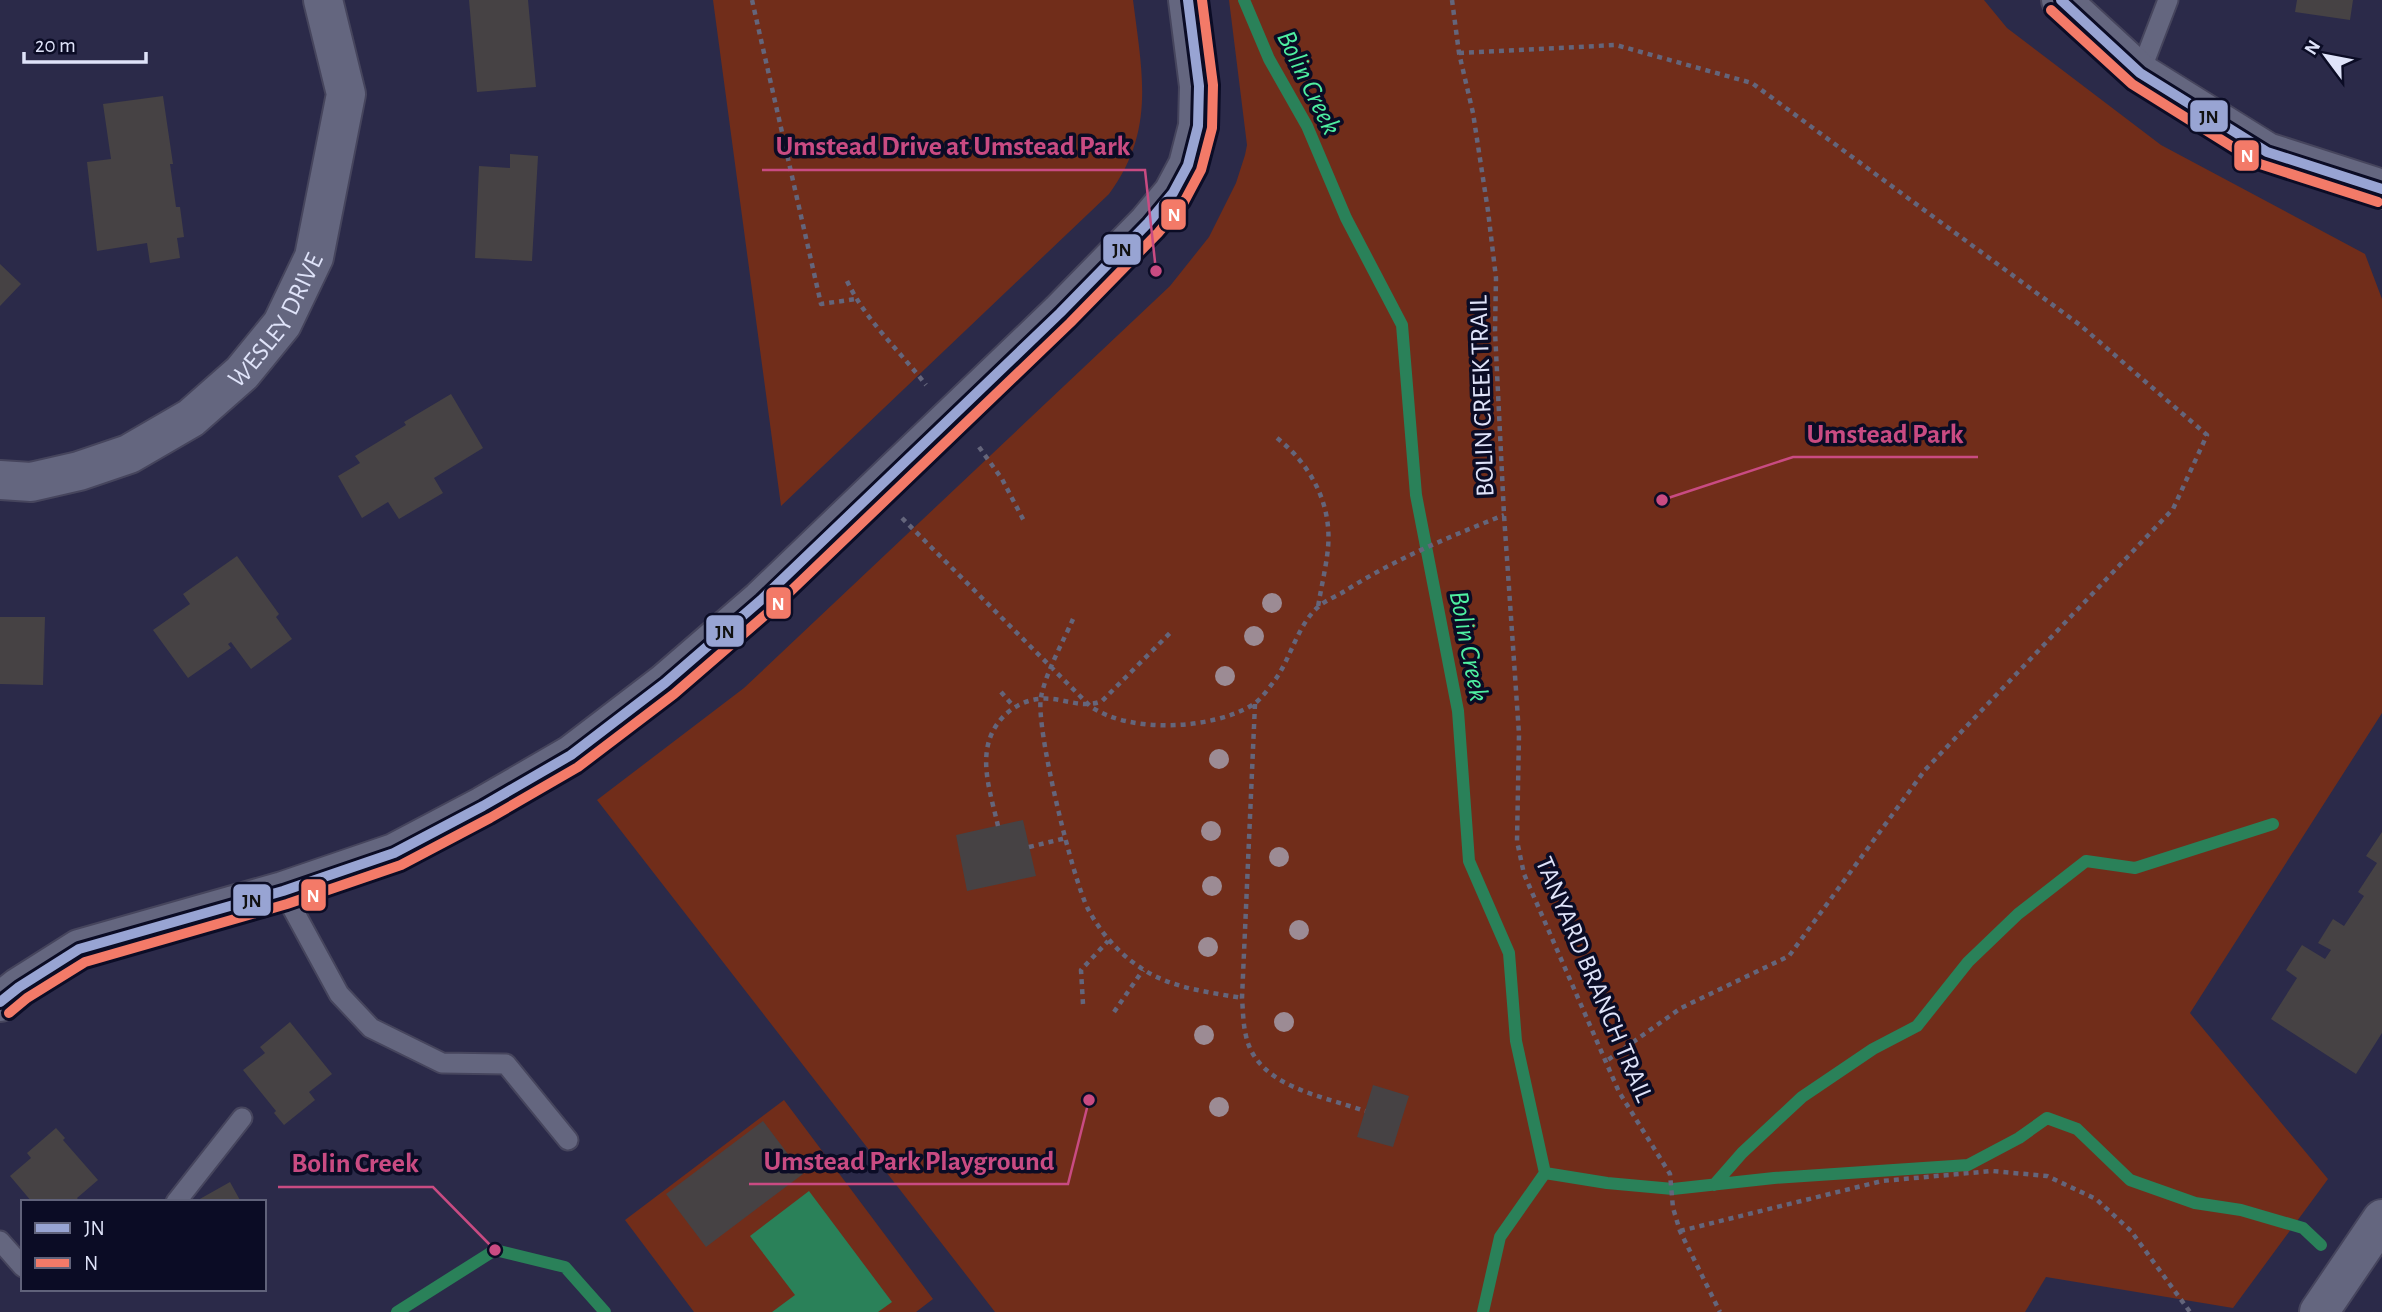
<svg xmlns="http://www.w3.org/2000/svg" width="2382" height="1312" font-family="'Alegreya Sans',sans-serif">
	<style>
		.green { fill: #712d1a }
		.water { fill: #2a8159 }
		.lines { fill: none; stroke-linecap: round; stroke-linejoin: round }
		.stream { stroke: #2a8159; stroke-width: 12 }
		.building { fill: #464244 }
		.service-casing { stroke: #46455d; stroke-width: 23 }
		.minor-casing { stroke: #46455d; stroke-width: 42 }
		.tertiary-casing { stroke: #46455d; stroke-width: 42 }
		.path { stroke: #64657b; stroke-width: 4.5; stroke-dasharray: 5 5; stroke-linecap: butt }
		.service { stroke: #64667f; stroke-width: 19 }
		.minor { stroke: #64667f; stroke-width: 38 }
		.tertiary { stroke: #64667f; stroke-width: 38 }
		.bus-1-casing { stroke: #0b0c25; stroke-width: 16 }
		.bus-2-casing { stroke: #0b0c25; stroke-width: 16 }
		.bus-1 { stroke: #98a4d3; stroke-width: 10 }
		.bus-2 { stroke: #f37a68; stroke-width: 10 }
		.tree { fill: #9c8b94 }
		.labels { text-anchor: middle; stroke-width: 7; stroke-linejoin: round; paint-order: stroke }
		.street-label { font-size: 26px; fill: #dfe3f9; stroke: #0b0c25 }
		.water-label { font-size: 28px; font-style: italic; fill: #4eefa1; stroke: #0b0c25 }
		.leader { fill: none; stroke: #c94b82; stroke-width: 2.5 }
		.callout-dot { fill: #c94b82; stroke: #0b0c25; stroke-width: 2.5 }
		.callout-label { font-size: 28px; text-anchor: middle; font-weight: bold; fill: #c94b82; stroke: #0b0c25; stroke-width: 7; stroke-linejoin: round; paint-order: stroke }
		.line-badge { stroke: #0b0c25; stroke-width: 2.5 }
		.badge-label { font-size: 19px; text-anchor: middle; font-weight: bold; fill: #fff }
		.pale-badge-label { font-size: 19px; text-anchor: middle; font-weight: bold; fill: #111 }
	</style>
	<rect width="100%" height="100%" fill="#2b2a49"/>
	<path class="green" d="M713 0H1133C1142 72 1156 131 1109 194L781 506Z
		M1229 0H1984L2007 28 2161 145 2365 254 2382 299V713L2190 1013 2328 1179 2233 1308 2046 1277 2025 1312H995L597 800 744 688 1170 286 1209 237 1236 183 1245 155 1247 145Z
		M784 1100 933 1299 916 1312H694L625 1220Z"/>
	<path class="water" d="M809 1191 892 1302 878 1312H772L795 1295 750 1236Z"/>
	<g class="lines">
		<path class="stream" d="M1244 0 1269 59 1307 126 1346 218 1402 325 1416 495 1458 711 1469 861 1509 953 1516 1041 1545 1173 1500 1237 1483 1312
			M1545 1173 1607 1183 1673 1189 1774 1178 1968 1165 2019 1138 2047 1118 2077 1129 2130 1180 2195 1203 2241 1210 2303 1228 2321 1245
			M1714 1185 1742 1153 1802 1097 1873 1049 1917 1026 1968 962 2018 914 2086 861 2135 868 2273 824
			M397 1312 495 1250 565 1267 605 1312"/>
	</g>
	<path class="building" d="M469 0H528L536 87 477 92Z
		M2297 0H2353L2350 20 2295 12Z
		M163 96 173 164H170L176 207H180L184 237 177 238 180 258 150 263 147 243 97 251 87 162 111 159 103 104Z
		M510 154 538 156 532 261 475 258 479 166 510 168Z
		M0 264 21 284 0 306Z
		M451 394 483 448 434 478 443 493 399 519 388 502 362 518 338 476 360 463 355 456 406 425 404 422Z
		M237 556 279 614 276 617 292 639 251 669 231 642 228 644 231 648 188 678 153 630 190 604 183 594Z
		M0 617H45L43 685 0 684Z
		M1023 820 1036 876 967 891 956 835Z
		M2382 832V1033L2356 1074 2271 1019 2297 978 2286 970 2302 945 2325 959 2331 950 2318 943 2333 919 2344 926 2364 896 2358 892 2377 863 2366 856Z
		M290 1022 332 1074 309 1092 315 1100 284 1125 274 1113 276 1111 243 1070 265 1053 260 1047Z
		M1373 1085 1409 1096 1393 1147 1357 1137Z
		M763 1121 803 1174 706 1247 666 1194Z
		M56 1128 65 1138 63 1140 98 1180 77 1198 80 1202H32L10 1176 31 1158 27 1153Z
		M230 1182 241 1202H199L198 1200Z"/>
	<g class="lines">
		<defs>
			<path id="service" d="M2140 73 2168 0
				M283 891 339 994 371 1028 442 1063 506 1064 568 1140
				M176 1202 242 1118
				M0 1241 23 1267"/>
			<g id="minor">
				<path d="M2061 0 2140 73 2267 152 2382 189"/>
				<path id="s1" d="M0 480 31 482 79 471 129 454 191 418 242 373 282 324 314 257 346 94 323 0"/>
				<path d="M2319 1312 2382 1219"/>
			</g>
			<path id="tertiary" d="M0 1002 19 987 79 949 283 891 394 853 483 806 571 755 665 683 761 600 1060 313 1148 223 1173 193 1188 165 1198 126 1199 86 1188 0"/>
		</defs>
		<use href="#service" class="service-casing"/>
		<use href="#minor" class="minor-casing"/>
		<use href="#tertiary" class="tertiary-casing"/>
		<path class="path" d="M752 0 821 304 856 299
			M1452 0 1459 53 1473 113 1488 211 1496 278 1495 331 1504 515 1519 734 1517 841 1524 874 1619 1092 1670 1174 1673 1208 1680 1231 1720 1312
			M1459 53 1616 45 1752 83 2080 325 2207 435 2173 509 1925 770 1789 956 1681 1008 1605 1062
			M847 281C866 321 899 350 926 385
			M1277 438C1311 465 1332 504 1328 548 1326 568 1321 588 1318 607
			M979 447 1002 479 1024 521
			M902 518 1090 706C1129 734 1213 730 1254 704 1261 699 1269 688 1275 680 1291 658 1297 626 1318 607 1326 600 1337 596 1345 591 1395 559 1449 537 1504 515
			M1073 619C1063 642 1046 672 1041 697 1035 727 1073 880 1088 909 1101 933 1118 953 1141 968 1170 988 1208 992 1242 998
			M1001 692 1014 707
			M1255 704 1242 998C1243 1010 1243 1024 1246 1036 1257 1087 1323 1096 1365 1111
			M998 826C990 790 974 749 1002 718 1011 708 1025 700 1039 699 1061 696 1081 710 1102 701L1170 633
			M1029 847 1066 838
			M1083 1004 1081 970 1108 941
			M1114 1012 1143 970
			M1680 1231 1882 1181 1992 1171 2047 1176 2096 1199 2131 1231 2190 1312"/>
		<use href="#service" class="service"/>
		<use href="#minor" class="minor"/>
		<use href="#tertiary" class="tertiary"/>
		<defs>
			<path id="bus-1" d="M2061 0 2140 73 2267 152 2382 189
				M0 1002 19 987 79 949 283 891 394 853 483 806 571 755 665 683 761 600 1060 313 1148 223 1173 193 1188 165 1198 126 1199 86 1188 0"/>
			<path id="bus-2" d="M2051 10 2132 84 2260 164 2378 202
				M9 1013 27 998 85 962 287 904 401 865 490 818 578 767 674 694 771 610 1070 323 1158 233 1184 202 1201 170 1212 128 1213 85 1202 0"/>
		</defs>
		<use href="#bus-1" class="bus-1-casing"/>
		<use href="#bus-2" class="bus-2-casing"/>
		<use href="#bus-1" class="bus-1"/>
		<use href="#bus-2" class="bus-2"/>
	</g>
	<g class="tree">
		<circle cx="1272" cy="603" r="10"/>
		<circle cx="1254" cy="636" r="10"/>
		<circle cx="1225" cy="676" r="10"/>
		<circle cx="1219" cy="759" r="10"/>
		<circle cx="1211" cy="831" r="10"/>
		<circle cx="1279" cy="857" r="10"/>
		<circle cx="1212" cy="886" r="10"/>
		<circle cx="1299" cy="930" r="10"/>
		<circle cx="1208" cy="947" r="10"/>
		<circle cx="1284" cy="1022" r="10"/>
		<circle cx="1204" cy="1035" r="10"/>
		<circle cx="1219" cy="1107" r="10"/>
	</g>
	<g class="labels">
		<g class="street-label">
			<text dy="9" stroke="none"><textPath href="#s1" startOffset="336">WESLEY DRIVE</textPath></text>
			<text transform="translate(1481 396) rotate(-92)" y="9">BOLIN CREEK TRAIL</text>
			<text transform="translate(1595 979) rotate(67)" y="9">TANYARD BRANCH TRAIL</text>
		</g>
		<g class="water-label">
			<text transform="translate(1310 82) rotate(64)" y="10">Bolin Creek</text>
			<text transform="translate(1470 646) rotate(79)" y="10">Bolin Creek</text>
		</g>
	</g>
	<path class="leader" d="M1156 271L1145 170H762M1662 500L1793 457H1978M1089 1100L1068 1184H749M495 1250L433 1187H278"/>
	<g class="callout-dot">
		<circle cx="1156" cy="271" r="7"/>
		<circle cx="1662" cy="500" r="7"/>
		<circle cx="1089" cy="1100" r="7"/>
		<circle cx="495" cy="1250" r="7"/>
	</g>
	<g class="callout-label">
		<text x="953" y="155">Umstead Drive at Umstead Park</text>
		<text x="1885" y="443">Umstead Park</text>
		<text x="909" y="1170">Umstead Park Playground</text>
		<text x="355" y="1172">Bolin Creek</text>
	</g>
	<g class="line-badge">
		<rect x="2189" y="99" width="40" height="34" rx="7" fill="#98a4d3"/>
		<rect x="2233" y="139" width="27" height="33" rx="7" fill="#f37a68"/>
		<rect x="1160" y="198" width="27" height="33" rx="7" fill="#f37a68"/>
		<rect x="1102" y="233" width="40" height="33" rx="7" fill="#98a4d3"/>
		<rect x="765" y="586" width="27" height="34" rx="7" fill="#f37a68"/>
		<rect x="705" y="614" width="40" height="34" rx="7" fill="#98a4d3"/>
		<rect x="300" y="878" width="27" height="34" rx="7" fill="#f37a68"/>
		<rect x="232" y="883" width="40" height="34" rx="7" fill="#98a4d3"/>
	</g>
	<g class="badge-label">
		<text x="2247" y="162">N</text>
		<text x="1174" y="221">N</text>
		<text x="778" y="610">N</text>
		<text x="313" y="902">N</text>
	</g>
	<g class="pale-badge-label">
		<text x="2209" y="123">JN</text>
		<text x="1122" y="256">JN</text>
		<text x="725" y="638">JN</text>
		<text x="252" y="907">JN</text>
	</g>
	<rect x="21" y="1200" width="245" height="91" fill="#0b0c25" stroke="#60627a" stroke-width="2"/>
	<rect x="35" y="1223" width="35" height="10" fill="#98a4d3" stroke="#60627a" stroke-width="2"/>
	<text x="84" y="1235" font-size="21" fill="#dfe3f9">JN</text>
	<rect x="35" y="1258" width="35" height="10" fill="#f37a68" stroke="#60627a" stroke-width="2"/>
	<text x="84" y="1270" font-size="21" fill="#dfe3f9">N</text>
	<g transform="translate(2326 56) rotate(302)" stroke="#0b0c25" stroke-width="5" paint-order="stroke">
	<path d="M0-5L12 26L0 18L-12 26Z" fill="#dfe3f9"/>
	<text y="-10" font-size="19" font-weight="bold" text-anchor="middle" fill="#dfe3f9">N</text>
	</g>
	<path d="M24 52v10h122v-10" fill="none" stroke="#dfe3f9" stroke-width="3.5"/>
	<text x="35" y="52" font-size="21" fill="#dfe3f9" stroke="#0b0c25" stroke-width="5" paint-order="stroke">20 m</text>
</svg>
